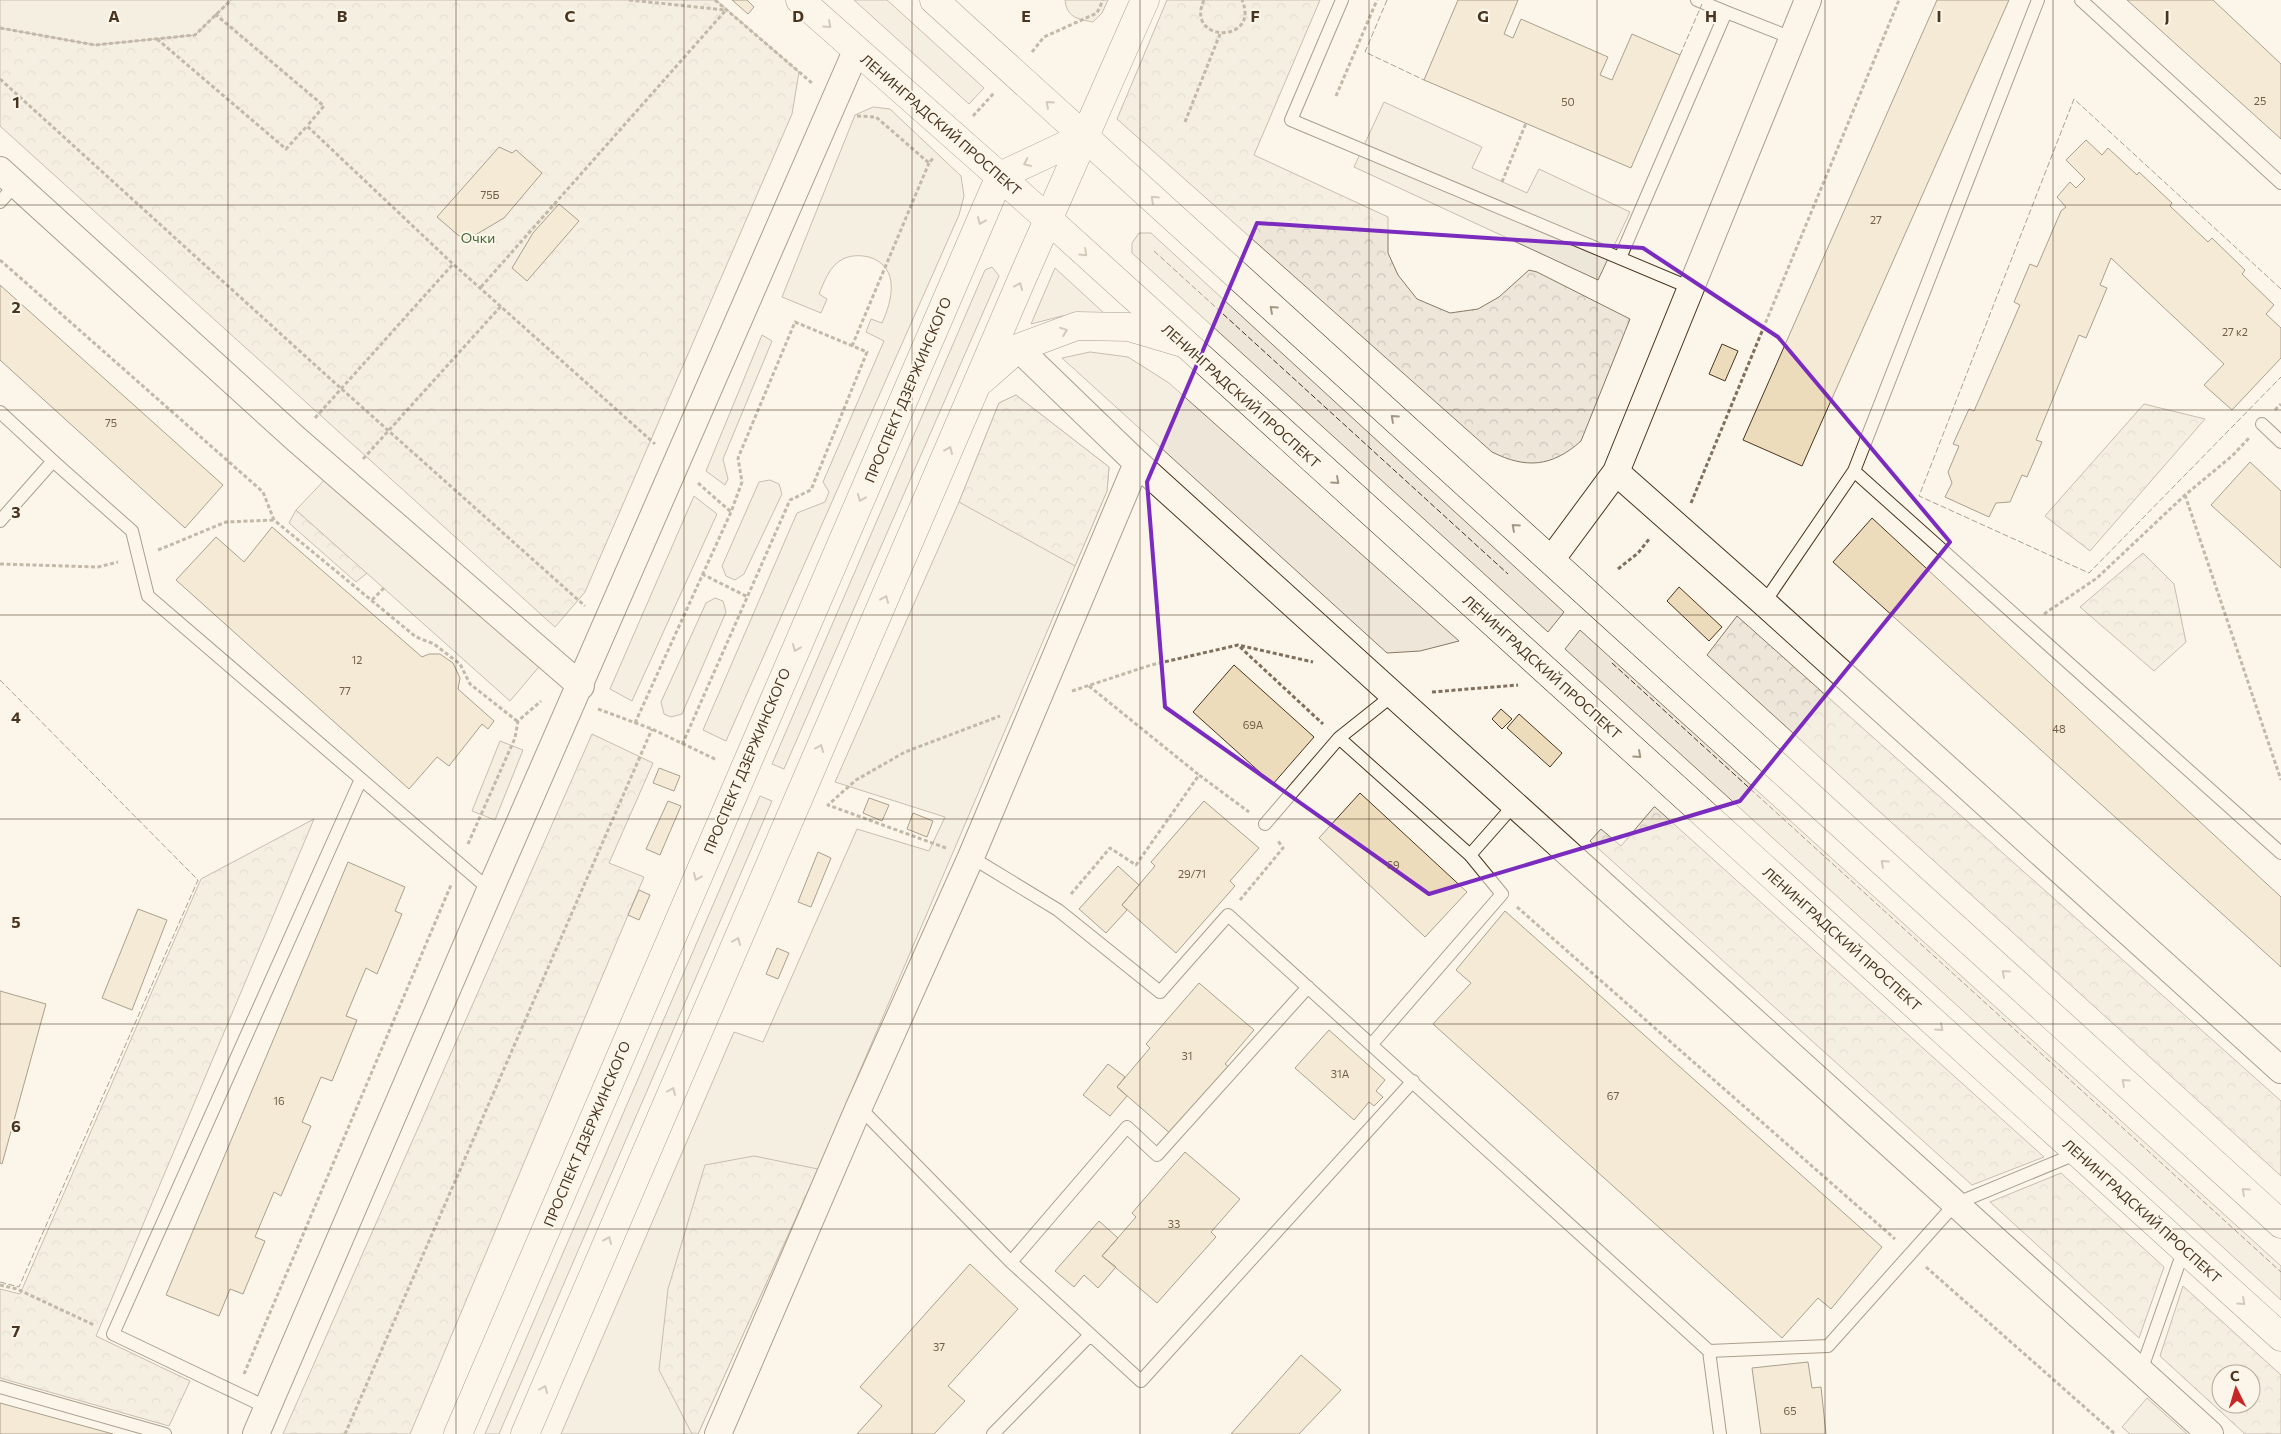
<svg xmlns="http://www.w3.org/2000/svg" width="2281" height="1434" font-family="Commissioner,sans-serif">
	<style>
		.green { fill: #ede6d9; stroke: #887966 }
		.forest { fill: url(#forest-crowns); stroke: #887966; fill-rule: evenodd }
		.parking { fill: #ede7d9; stroke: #887966 }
		.building { fill: #ecdcbc; stroke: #4a3520 }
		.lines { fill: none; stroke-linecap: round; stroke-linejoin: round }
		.lane-casing { stroke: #4a3520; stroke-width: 14 }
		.street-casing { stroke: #4a3520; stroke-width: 28 }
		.secondary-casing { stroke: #4a3520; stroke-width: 29 }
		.primary-casing { stroke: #4a3520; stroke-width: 29 }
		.path { stroke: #7f6f5c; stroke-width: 3; stroke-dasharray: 4 2.5; stroke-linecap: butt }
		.lane { stroke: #fbf6e9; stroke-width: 12 }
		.street { stroke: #fbf6e9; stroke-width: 26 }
		.secondary { stroke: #fbf6e9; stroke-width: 28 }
		.primary { stroke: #fbf6e9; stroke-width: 28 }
		.fence { stroke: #4a3520; stroke-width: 1; stroke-dasharray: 6 2.5; stroke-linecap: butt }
		.oneway { stroke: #a29684 }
		.marked { fill: none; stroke: #7b2cbf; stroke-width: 4; stroke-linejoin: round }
		.grid { fill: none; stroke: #4a3520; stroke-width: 1; stroke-opacity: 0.55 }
		.labels { text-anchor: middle; stroke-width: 4; stroke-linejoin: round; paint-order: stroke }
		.number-label { font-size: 11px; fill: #725f47 }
		.street-label { font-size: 14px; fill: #4a3520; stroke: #fbf6e9 }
		.park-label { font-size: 14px; fill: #436837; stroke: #fbf6e9 }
		.grid-label { font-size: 16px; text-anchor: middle; font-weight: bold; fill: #4a3520; stroke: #fbf6e9; stroke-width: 4; stroke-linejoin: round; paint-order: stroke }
	</style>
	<defs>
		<pattern id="forest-crowns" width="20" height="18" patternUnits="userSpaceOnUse" patternTransform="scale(1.25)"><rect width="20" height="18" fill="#ede6d9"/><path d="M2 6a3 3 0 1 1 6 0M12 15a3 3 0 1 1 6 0" fill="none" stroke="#cdc6ba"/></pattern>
	</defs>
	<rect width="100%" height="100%" fill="#fbf6e9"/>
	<path class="green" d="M854 0H887L984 88 969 104Z
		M1065 0H1108L1102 13 1093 22C1078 19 1067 18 1065 0Z
		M873 107 890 109 961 176 964 196 959 215 726 741 703 730 797 513 825 502 829 492 823 482 884 341 866 332 871 319 882 323C892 301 901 267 869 257 860 255 851 255 843 259 830 265 824 282 819 294L827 299 821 313 782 297 855 115Z
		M1139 233H1151L1564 612 1548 632 1132 253V243Z
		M992 267 999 276 784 769 772 764 985 270Z
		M1055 268 1105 314 1062 316 1031 324Z
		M762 335 772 341 723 459 728 479 725 485 706 471Z
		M1090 352 1128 357 1169 383 1459 641 1420 651 1387 653 1062 358Z
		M1016 395 1109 467 1107 491 818 1169 698 1434H561L734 1032 763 1042 857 829 929 851 945 817 835 782 959 502 999 403Z
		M770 480 779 484 782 494 744 574 735 580 726 576 722 566 759 482Z
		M694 496 717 514 632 701 610 689Z
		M715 598 723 601 726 612 682 714 671 717 664 714 661 702 706 603Z
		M1580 630 2281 1266V1300L1565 649Z
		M760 796 772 801 499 1434H485Z"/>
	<path class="forest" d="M0 0H716L799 72 792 114 585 592 555 627 0 126Z
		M1167 0H1320L1254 155 1388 217V253L1398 275 1417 299 1450 313 1478 309 1499 297 1529 270 1537 272 1630 319 1581 441C1552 467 1526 469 1492 452L1117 119Z
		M1016 395 1109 467 1107 491 1075 566 959 502 999 403Z
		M2144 404 2205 419 2090 551 2045 516Z
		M296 510 367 573 356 582 289 523Z
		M2143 553 2174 584 2186 642 2154 671 2080 607Z
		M1737 616 2281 1101V1176L1707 655Z
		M592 734 653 763 609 863 644 877 410 1434H283Z
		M1654 807H1655L2044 1157 1972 1185 1590 841 1601 829 1621 846Z
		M314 819 96 1336 190 1381 169 1426 0 1378V1289L20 1294 201 879Z
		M754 1156 818 1169 698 1434H692L659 1370 668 1289 705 1165Z
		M2061 1173 2164 1267 2139 1338 1990 1202Z
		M2183 1286 2281 1375V1434H2245L2160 1356ZM2221 1374H2251V1404H2221Z"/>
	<path class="parking" d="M0 0H231L195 35 95 45 0 28Z
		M1384 102 1482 147 1472 168 1527 193 1539 169 1630 212 1598 280 1354 167Z
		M332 472 543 662 510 701 296 510Z
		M500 741 523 750 495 820 472 811Z
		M2147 1398 2187 1434H2130L2122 1427Z"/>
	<path class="building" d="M732 0H747L754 7 748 14Z
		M1458 0H1518L1504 34 1513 38 1521 19 1608 57 1600 75 1612 80 1632 34 1680 55 1631 168 1424 80Z
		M1937 0H2009L1802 466 1743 440Z
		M2127 0H2213L2281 64V139Z
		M2086 140 2102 155 2108 148 2137 175 2139 172 2172 203 2170 206 2208 242 2212 238 2245 270 2242 274 2274 305 2266 314 2281 328V358L2232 410 2204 385 2224 364 2111 258 2100 285 2107 288 2086 338 2079 335 2036 440 2042 442 2027 477 2022 475 2010 502 1996 503 1989 517 1945 497 1952 483 1948 472 1959 446 1953 444 1969 409 1974 411 2020 305 2014 302 2030 264 2037 267 2061 211 2066 207 2057 197 2070 182 2076 188 2085 179 2066 160Z
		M499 147 512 153 516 150 542 173 504 218 465 241 437 217Z
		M559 204 579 221 527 281 512 268 533 233Z
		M0 285 223 485 185 528 0 360Z
		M1722 344 1738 351 1725 381 1709 374Z
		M2250 462 2281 491V568L2211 505Z
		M1872 518 2281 897V967L1833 562Z
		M272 527 422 657 429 654H440L453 663 460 678 458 689 494 721 488 729 482 724 449 766 437 757 409 789 176 580 216 537 244 562Z
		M1679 587 1722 627 1709 641 1667 601Z
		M1234 665 1314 737 1273 784 1193 712Z
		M1501 709 1512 719 1502 729 1492 719Z
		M1519 714 1562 753 1550 767 1507 728Z
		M659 768 680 776 674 791 653 783Z
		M1360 793 1467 892 1425 937 1319 838Z
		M869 798 889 805 882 821 863 813Z
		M668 801 681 806 660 855 646 849Z
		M1204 801 1259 848 1230 881 1235 886 1176 953 1122 905 1155 866 1151 862Z
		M913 813 933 821 927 837 907 829Z
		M818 852 831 858 811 907 798 902Z
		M348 862 405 887 395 911 402 914 377 974 366 968 346 1016 357 1020 332 1081 321 1077 302 1122 311 1126 281 1196 274 1192 255 1237 265 1241 243 1294 230 1289 219 1316 166 1295Z
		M1118 866 1139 885 1122 905 1127 910 1106 933 1079 909Z
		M639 890 650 895 639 920 628 915Z
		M138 909 167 920 132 1010 102 998Z
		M1505 911 1882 1247 1831 1309 1818 1298 1782 1338 1433 1024 1471 983 1456 970Z
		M777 948 789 953 778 979 766 974Z
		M1199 983 1254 1030 1225 1064 1230 1068 1172 1135 1117 1087 1150 1048 1146 1044Z
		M0 991 46 1004 2 1164 0 1163Z
		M1329 1030 1385 1080 1376 1091 1383 1097 1374 1106 1369 1102 1354 1120 1295 1068Z
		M1108 1064 1125 1077 1117 1087 1127 1096 1110 1116 1083 1095Z
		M1185 1152 1240 1199 1211 1232 1216 1237 1157 1303 1102 1256 1136 1217 1132 1213Z
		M1099 1221 1118 1238 1102 1256 1116 1267 1098 1288 1084 1275 1074 1287 1055 1271Z
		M970 1264 1018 1309 948 1386 965 1401 934 1434H857L882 1406 860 1387Z
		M1301 1355 1341 1390 1299 1434H1231Z
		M1808 1362 1812 1388 1821 1387 1826 1434H1761L1752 1368Z
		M0 1403 113 1434H0Z"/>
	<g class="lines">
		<defs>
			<path id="lane" d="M1342 0 1291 120 1691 288
				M1697 0 1726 12
				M2081 0 2281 183
				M0 202 16 184
				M1620 258 1726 12 1792 38
				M0 412 53 461
				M2262 424 2281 442
				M1854 471 2281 853
				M0 521 53 461 132 531 148 596 361 779
				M1764 603 1854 471 2038 0
				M1339 738 1393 695
				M1265 824 1339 738 1470 855
				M971 857 1058 910 1160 992 1228 915 1709 1351 1720 1434
				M1372 1044 1502 894 1470 855 1514 805
				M859 1107 1011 1262 1127 1127 1157 1155 1308 987
				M1011 1262 1141 1381 1413 1081
				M1709 1351 1828 1346 1955 1204 2078 1153
				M2141 1371 2184 1249
				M0 1387 165 1434
				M268 1408 113 1334 361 779 490 890
				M993 1434 1090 1335"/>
			<path id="street" d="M0 170 296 439 581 686
				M1018 348 1137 463 2210 1434
				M1616 472 1764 603 2281 1070
				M1551 560 1616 472 1808 0
				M256 1434 490 890 856 51
				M718 1434 859 1107 971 857 1137 463"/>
			<path id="secondary" d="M982 380 1018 348 1077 326 1129 327 1183 343
				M458 1434 1000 176 1085 136
				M525 1434 1025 272 1145 0"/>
			<path id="primary" d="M800 0 1048 219 2281 1337
				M934 0 2281 1224"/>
		</defs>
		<use href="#lane" class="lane-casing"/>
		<use href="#street" class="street-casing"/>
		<use href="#secondary" class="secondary-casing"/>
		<use href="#primary" class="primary-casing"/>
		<path class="path" d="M629 0 725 10
			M715 0 812 83
			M1204 0C1184 43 1261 44 1242 0
			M215 14 324 106 307 126
			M0 28 95 45 195 35 231 0
			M157 39 286 149 307 126 453 264 655 444
			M1032 52 1044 37 1097 13 1103 0
			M0 79 326 375 585 606
			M1336 96 1377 0
			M857 116 876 117 929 163 934 157
			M973 116 994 93
			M1185 122 1220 34
			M1502 182 1526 123
			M0 260 263 492 274 520 416 637 434 644 460 664 470 684 517 721
			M481 287 726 10
			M852 346 929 163
			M2275 410 2281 404
			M315 418 453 264
			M363 459 501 306
			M698 483 731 512
			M2185 495 2281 780
			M1691 503 1899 0
			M158 550 226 522 274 520
			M0 564 98 567 118 562
			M1618 569 1638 553 1650 538
			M702 574 748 597
			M372 600 384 588
			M2044 614 2097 578 2185 495 2232 456 2249 438
			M1240 647 1323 724
			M1089 686 1199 775
			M1072 691 1151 665 1238 645 1313 662
			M1432 692 1518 685
			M598 709 652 729 717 760
			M635 723 731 512 742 482 738 458 795 322 867 352 811 490 790 500 682 745
			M468 844 515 738 518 721 541 701
			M946 848 828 805 856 780 905 752 1000 716
			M1071 894 1110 848 1136 865 1199 775 1249 812
			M1240 900 1283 848 1278 841
			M1517 907 1895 1239
			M1926 1267 2115 1434
			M0 1285 17 1289 94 1325
			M244 1374 451 885
			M345 1434 652 729"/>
		<use href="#lane" class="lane"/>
		<use href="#street" class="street"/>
		<use href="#secondary" class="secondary"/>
		<use href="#primary" class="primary"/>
		<path class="fence" d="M1387 0 1365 52 1424 80
			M1680 55 1702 4
			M1154 251 1508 574
			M2281 289 2074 99 1919 496 2089 573 2281 377
			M1612 663 2281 1272
			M0 680 198 880 19 1287 0 1282"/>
	</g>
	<defs><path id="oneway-chevron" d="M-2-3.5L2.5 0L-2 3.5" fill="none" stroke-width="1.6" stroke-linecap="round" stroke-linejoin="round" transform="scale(1.25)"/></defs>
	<g class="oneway">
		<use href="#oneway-chevron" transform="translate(828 25) rotate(42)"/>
		<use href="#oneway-chevron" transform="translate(1049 104) rotate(-138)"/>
		<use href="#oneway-chevron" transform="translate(1027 163) rotate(155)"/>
		<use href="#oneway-chevron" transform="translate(1154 199) rotate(-137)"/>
		<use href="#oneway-chevron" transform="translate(981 221) rotate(113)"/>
		<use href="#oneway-chevron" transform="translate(1084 253) rotate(43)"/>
		<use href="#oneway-chevron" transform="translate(1019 286) rotate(-67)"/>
		<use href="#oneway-chevron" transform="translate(1273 309) rotate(-138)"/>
		<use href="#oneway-chevron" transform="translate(1064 331) rotate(-21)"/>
		<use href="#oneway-chevron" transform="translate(1394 418) rotate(-138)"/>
		<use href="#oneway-chevron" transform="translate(949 450) rotate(-67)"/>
		<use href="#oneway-chevron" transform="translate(1336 481) rotate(42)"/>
		<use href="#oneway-chevron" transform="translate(861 498) rotate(113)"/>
		<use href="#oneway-chevron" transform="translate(1515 527) rotate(-138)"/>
		<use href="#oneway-chevron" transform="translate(885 599) rotate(-67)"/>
		<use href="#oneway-chevron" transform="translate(796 648) rotate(113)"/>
		<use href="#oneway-chevron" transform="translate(820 748) rotate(-67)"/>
		<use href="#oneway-chevron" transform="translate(1638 755) rotate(42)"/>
		<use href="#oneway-chevron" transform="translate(1884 863) rotate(-138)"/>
		<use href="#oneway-chevron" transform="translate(697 877) rotate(113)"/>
		<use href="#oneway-chevron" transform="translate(737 941) rotate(-67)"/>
		<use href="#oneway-chevron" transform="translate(2005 973) rotate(-138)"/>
		<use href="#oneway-chevron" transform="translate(1940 1028) rotate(42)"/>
		<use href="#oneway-chevron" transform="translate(2125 1082) rotate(-138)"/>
		<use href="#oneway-chevron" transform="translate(672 1091) rotate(-67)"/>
		<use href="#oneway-chevron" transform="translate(2245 1191) rotate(-138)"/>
		<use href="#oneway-chevron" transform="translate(608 1240) rotate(-67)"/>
		<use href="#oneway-chevron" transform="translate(2242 1302) rotate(42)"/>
		<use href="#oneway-chevron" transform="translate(544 1389) rotate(-67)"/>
	</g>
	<path d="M0 0H2281V1434H0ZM1257 223 1643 248 1778 337 1950 542 1740 801 1429 894 1165 707 1147 482Z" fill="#fbf6e9" fill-opacity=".55" fill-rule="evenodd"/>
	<path class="marked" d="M1257 223 1643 248 1778 337 1950 542 1740 801 1429 894 1165 707 1147 482Z"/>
	<path class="grid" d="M228 0V1434M456 0V1434M684 0V1434M912 0V1434M1140 0V1434M1369 0V1434M1597 0V1434M1825 0V1434M2053 0V1434M0 205H2281M0 410H2281M0 615H2281M0 819H2281M0 1024H2281M0 1229H2281"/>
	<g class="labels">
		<g class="number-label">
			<text x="2260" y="105">25</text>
			<text x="1568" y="106">50</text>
			<text x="490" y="199">75Б</text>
			<text x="1876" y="224">27</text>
			<text x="2235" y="336">27 к2</text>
			<text x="111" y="427">75</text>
			<text x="357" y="664">12</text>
			<text x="345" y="695">77</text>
			<text x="1253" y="729">69А</text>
			<text x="2059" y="733">48</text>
			<text x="1393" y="869">69</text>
			<text x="1192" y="878">29/71</text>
			<text x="1187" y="1060">31</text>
			<text x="1340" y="1078">31А</text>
			<text x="1613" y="1100">67</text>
			<text x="279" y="1105">16</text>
			<text x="1174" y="1228">33</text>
			<text x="939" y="1351">37</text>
			<text x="1790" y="1415">65</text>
		</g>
		<g class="street-label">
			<text transform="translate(941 125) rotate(41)" y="5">ЛЕНИНГРАДСКИЙ ПРОСПЕКТ</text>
			<text transform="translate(908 390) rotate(-67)" y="5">ПРОСПЕКТ ДЗЕРЖИНСКОГО</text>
			<text transform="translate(1241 396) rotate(42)" y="5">ЛЕНИНГРАДСКИЙ ПРОСПЕКТ</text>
			<text transform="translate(1542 667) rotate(42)" y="5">ЛЕНИНГРАДСКИЙ ПРОСПЕКТ</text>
			<text transform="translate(747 761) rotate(-67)" y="5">ПРОСПЕКТ ДЗЕРЖИНСКОГО</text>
			<text transform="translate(1842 939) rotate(42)" y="5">ЛЕНИНГРАДСКИЙ ПРОСПЕКТ</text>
			<text transform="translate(587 1134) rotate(-67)" y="5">ПРОСПЕКТ ДЗЕРЖИНСКОГО</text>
			<text transform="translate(2142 1211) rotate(42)" y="5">ЛЕНИНГРАДСКИЙ ПРОСПЕКТ</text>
		</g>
		<g class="park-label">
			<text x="478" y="243">Очки</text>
		</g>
	</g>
	<g class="grid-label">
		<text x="114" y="22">A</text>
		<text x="342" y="22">B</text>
		<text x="570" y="22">C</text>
		<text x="798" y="22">D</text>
		<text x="1026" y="22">E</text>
		<text x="1255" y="22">F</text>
		<text x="1483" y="22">G</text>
		<text x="1711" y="22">H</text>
		<text x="1939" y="22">I</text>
		<text x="2167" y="22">J</text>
		<text x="16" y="108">1</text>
		<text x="16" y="313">2</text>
		<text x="16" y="518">3</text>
		<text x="16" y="723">4</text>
		<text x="16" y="928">5</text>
		<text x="16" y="1132">6</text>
		<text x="16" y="1337">7</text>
	</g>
	<g transform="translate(2236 1389) rotate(355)"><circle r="24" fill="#fbf6e9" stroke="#b4a999"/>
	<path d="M0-4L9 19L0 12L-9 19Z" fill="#c62828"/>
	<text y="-8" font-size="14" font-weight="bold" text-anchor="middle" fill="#4a3520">С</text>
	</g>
</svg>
